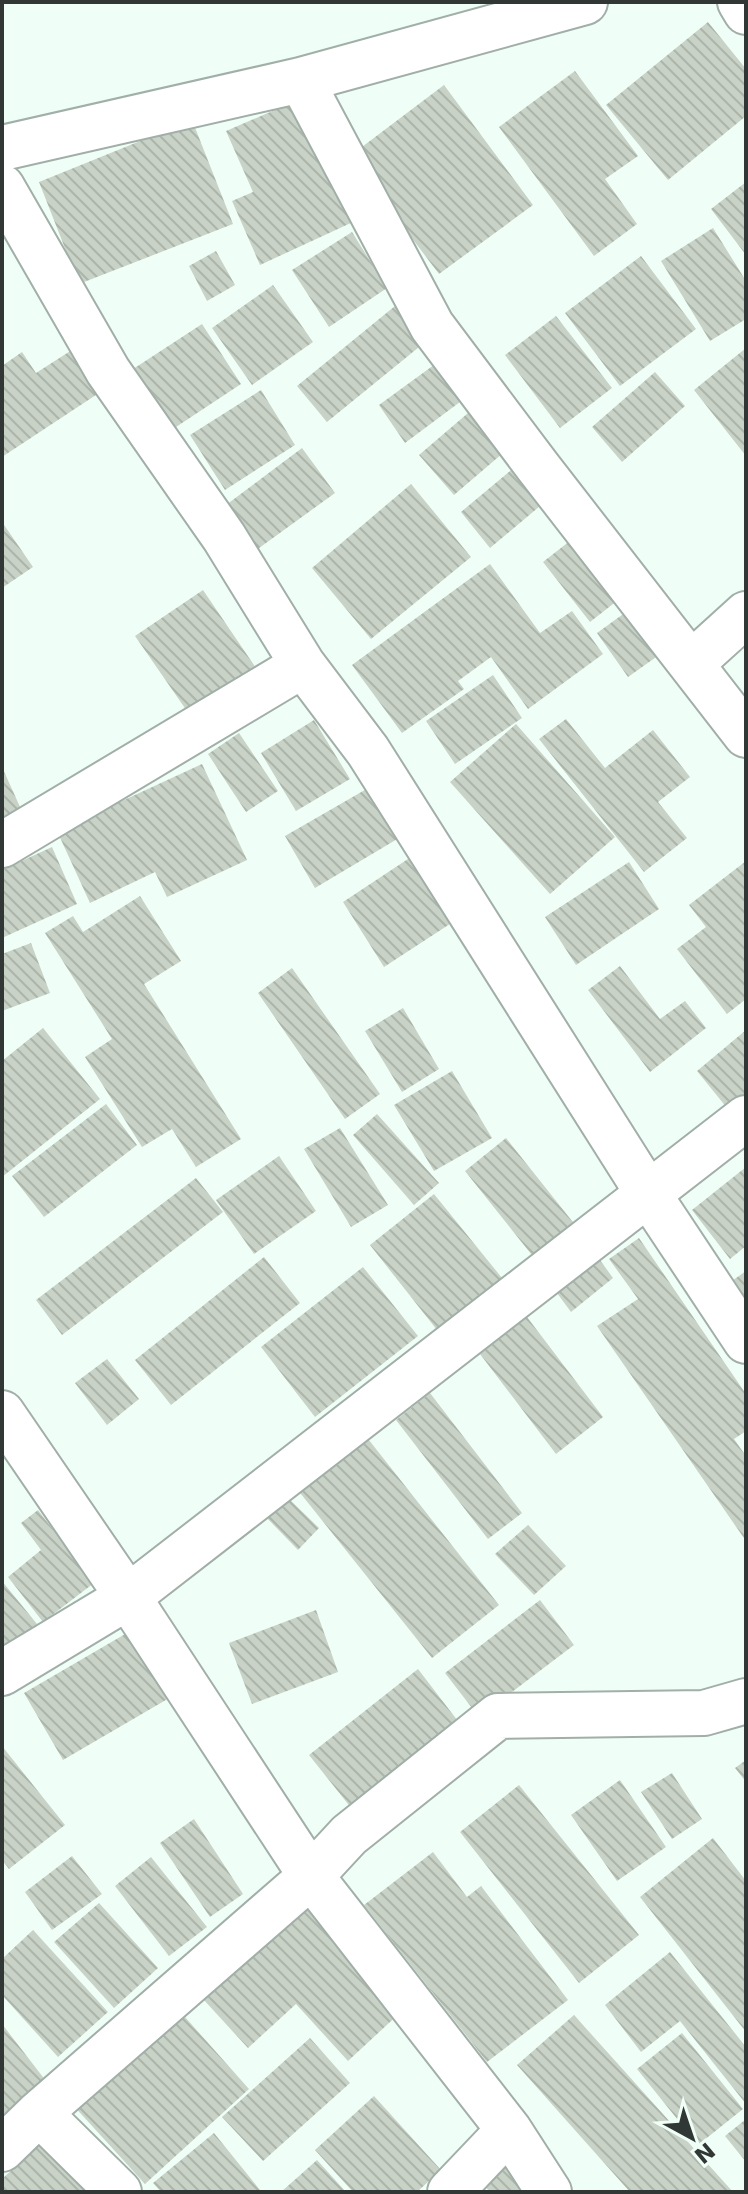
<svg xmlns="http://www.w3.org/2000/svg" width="748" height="2194" font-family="'DejaVu Sans',sans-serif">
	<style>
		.building { fill: url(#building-back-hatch) }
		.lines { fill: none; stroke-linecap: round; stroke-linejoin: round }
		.minor-casing { stroke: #a1afa8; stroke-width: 48 }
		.minor { stroke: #fff; stroke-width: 44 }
	</style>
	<defs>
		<pattern id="building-back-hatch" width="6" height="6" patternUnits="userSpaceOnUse" patternTransform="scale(2)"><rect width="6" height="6" fill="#c9d2c6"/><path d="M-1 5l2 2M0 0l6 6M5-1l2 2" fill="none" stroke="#adb5ab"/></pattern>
	</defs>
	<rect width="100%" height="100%" fill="#effff7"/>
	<path class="building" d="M708 22 746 69V116L668 180 606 105Z
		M575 71 638 156 605 179 637 224 594 256 499 127Z
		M444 85 533 205 439 274 350 156Z
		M298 100 353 222 260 265 232 201 253 192 226 131Z
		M192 120 233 224 79 284 39 182Z
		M746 182V255L711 209Z
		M713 228 746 281V319L710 341 661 261Z
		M352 232 387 288 329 327 292 270Z
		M216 251 235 285 207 301 189 266Z
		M641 256 696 329 620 386 565 313Z
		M273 285 313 342 252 385 212 328Z
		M395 306 424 343 327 422 297 386Z
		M556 316 612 388 560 428 505 355Z
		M202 324 241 384 167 433 127 373Z
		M75 348 102 391 2 457V366L22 352 36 373Z
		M746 348V456L694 390Z
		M438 362 464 399 405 443 379 405Z
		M655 372 685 406 622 462 592 427Z
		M261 390 295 445 225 490 190 435Z
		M468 413 503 453 454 495 419 455Z
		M302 448 335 493 255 551 222 508Z
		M516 466 546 501 490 548 461 512Z
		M411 484 471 557 371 639 312 568Z
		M2 522 33 567 2 588Z
		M580 533 627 593 590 622 543 562Z
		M490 564 540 633 572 611 603 654 528 709 491 657 458 681 464 689 402 733 352 665Z
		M203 590 256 668 189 714 135 636Z
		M637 604 669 648 628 677 597 633Z
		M493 675 522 718 455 764 426 721Z
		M566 719 605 768 653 730 690 777 658 802 687 838 644 872 539 739Z
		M314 720 350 779 296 811 261 753Z
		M516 724 615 837 550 894 450 782Z
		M239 733 278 791 246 812 208 754Z
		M202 764 247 860 167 897 155 872 90 903 57 831Z
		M2 767 25 818 2 828Z
		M370 787 399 838 315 888 285 836Z
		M52 847 77 904 2 938V870Z
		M414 855 456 920 384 967 343 902Z
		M746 861V999L727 1014 677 949 706 927 689 905Z
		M629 862 659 909 576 965 545 917Z
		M140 896 181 961 144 984 241 1139 196 1167 172 1129 142 1147 85 1057 112 1039 45 933 73 916 83 932Z
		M31 943 50 993 2 1011V954Z
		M620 966 660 1019 685 1001 706 1028 650 1072 588 990Z
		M292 968 380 1094 345 1119 258 993Z
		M403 1008 439 1069 402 1092 365 1031Z
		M43 1028 100 1099 2 1177V1061Z
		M746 1030V1111L736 1119 697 1071Z
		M452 1071 492 1138 434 1171 394 1105Z
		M106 1104 137 1145 44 1217 12 1176Z
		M377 1114 439 1183 414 1205 353 1135Z
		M340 1128 388 1205 351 1227 304 1149Z
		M506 1138 576 1226 535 1259 465 1171Z
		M279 1156 316 1211 254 1254 216 1200Z
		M746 1167V1246L730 1259 692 1210Z
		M196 1178 223 1212 62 1335 36 1300Z
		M434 1194 502 1278 437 1330 370 1245Z
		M639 1238 746 1394V1431L734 1439 746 1456V1541L597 1326 638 1299 609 1259Z
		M597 1256 613 1278 571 1312 554 1289Z
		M264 1257 300 1303 171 1405 135 1360Z
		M363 1267 418 1336 315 1417 261 1347Z
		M746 1271V1305L729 1283Z
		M527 1317 603 1417 556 1454 480 1354Z
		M107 1359 139 1399 107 1425 75 1383Z
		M430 1393 522 1513 488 1539 396 1420Z
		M365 1435 499 1605 432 1658 297 1489Z
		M285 1495 319 1528 298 1550 265 1516Z
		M38 1510 94 1583 43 1622 8 1577 41 1550 21 1523Z
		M528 1525 566 1566 534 1595 495 1554Z
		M2 1581 37 1624 8 1648 2 1641Z
		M540 1600 574 1645 479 1717 445 1673Z
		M316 1610 338 1672 252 1704 229 1643Z
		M132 1630 171 1697 63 1760 24 1693Z
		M418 1669 464 1729 356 1814 309 1755Z
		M2 1746 65 1825 9 1869 2 1860Z
		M746 1760V1782L735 1768Z
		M672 1773 702 1819 672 1839 641 1792Z
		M620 1780 666 1847 617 1881 571 1815Z
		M519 1785 639 1935 579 1983 460 1832Z
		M194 1819 243 1894 210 1917 160 1843Z
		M713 1838 746 1881V2032L640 1897Z
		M433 1852 467 1897 481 1886 568 2000 487 2062 364 1905Z
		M72 1856 102 1894 52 1930 25 1892Z
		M151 1857 207 1927 169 1956 115 1886Z
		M99 1903 158 1968 114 2008 54 1942Z
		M307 1905 403 2010 348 2061 296 2004 248 2048 203 1999Z
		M33 1930 108 2012 58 2057 2 1995V1959Z
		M670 1952 746 2047V2104L680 2021 641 2052 605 2005Z
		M177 2008 249 2089 145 2184 72 2104Z
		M574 2015 733 2192H630L517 2065Z
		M2 2024 46 2081 4 2114 2 2111Z
		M682 2033 743 2109 698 2145 637 2069Z
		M310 2038 350 2083 263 2161 222 2117Z
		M374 2096 441 2170 417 2192H353L315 2150Z
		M746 2119V2162L725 2136Z
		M214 2133 260 2190 161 2192 153 2183Z
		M51 2134 105 2192H2V2179Z
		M503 2157 534 2192H490L479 2180Z
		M317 2160 346 2192H281Z"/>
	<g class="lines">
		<defs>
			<path id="minor" d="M740 2 746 12
				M301 80 432 326 538 467 746 735
				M2 148 301 80 585 2
				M2 187 108 371 224 537 303 665 368 751 647 1192 746 1341
				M692 663 746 614
				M2 845 303 665
				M2 1413 128 1597 311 1876 509 2130 549 2192
				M2 1673 128 1597 746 1118
				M39 2113 119 2192
				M2 2149 39 2113 311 1876 349 1835 498 1716 704 1713 746 1701
				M450 2192 509 2130"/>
		</defs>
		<use href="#minor" class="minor-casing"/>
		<use href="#minor" class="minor"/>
	</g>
	<rect width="748" height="2194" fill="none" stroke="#313734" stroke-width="8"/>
	<g transform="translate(692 2138) rotate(140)" stroke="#effff7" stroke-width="6" paint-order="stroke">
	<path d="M0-6L14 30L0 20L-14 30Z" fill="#313734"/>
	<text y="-12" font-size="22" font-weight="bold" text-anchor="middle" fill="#313734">N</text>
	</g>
</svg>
